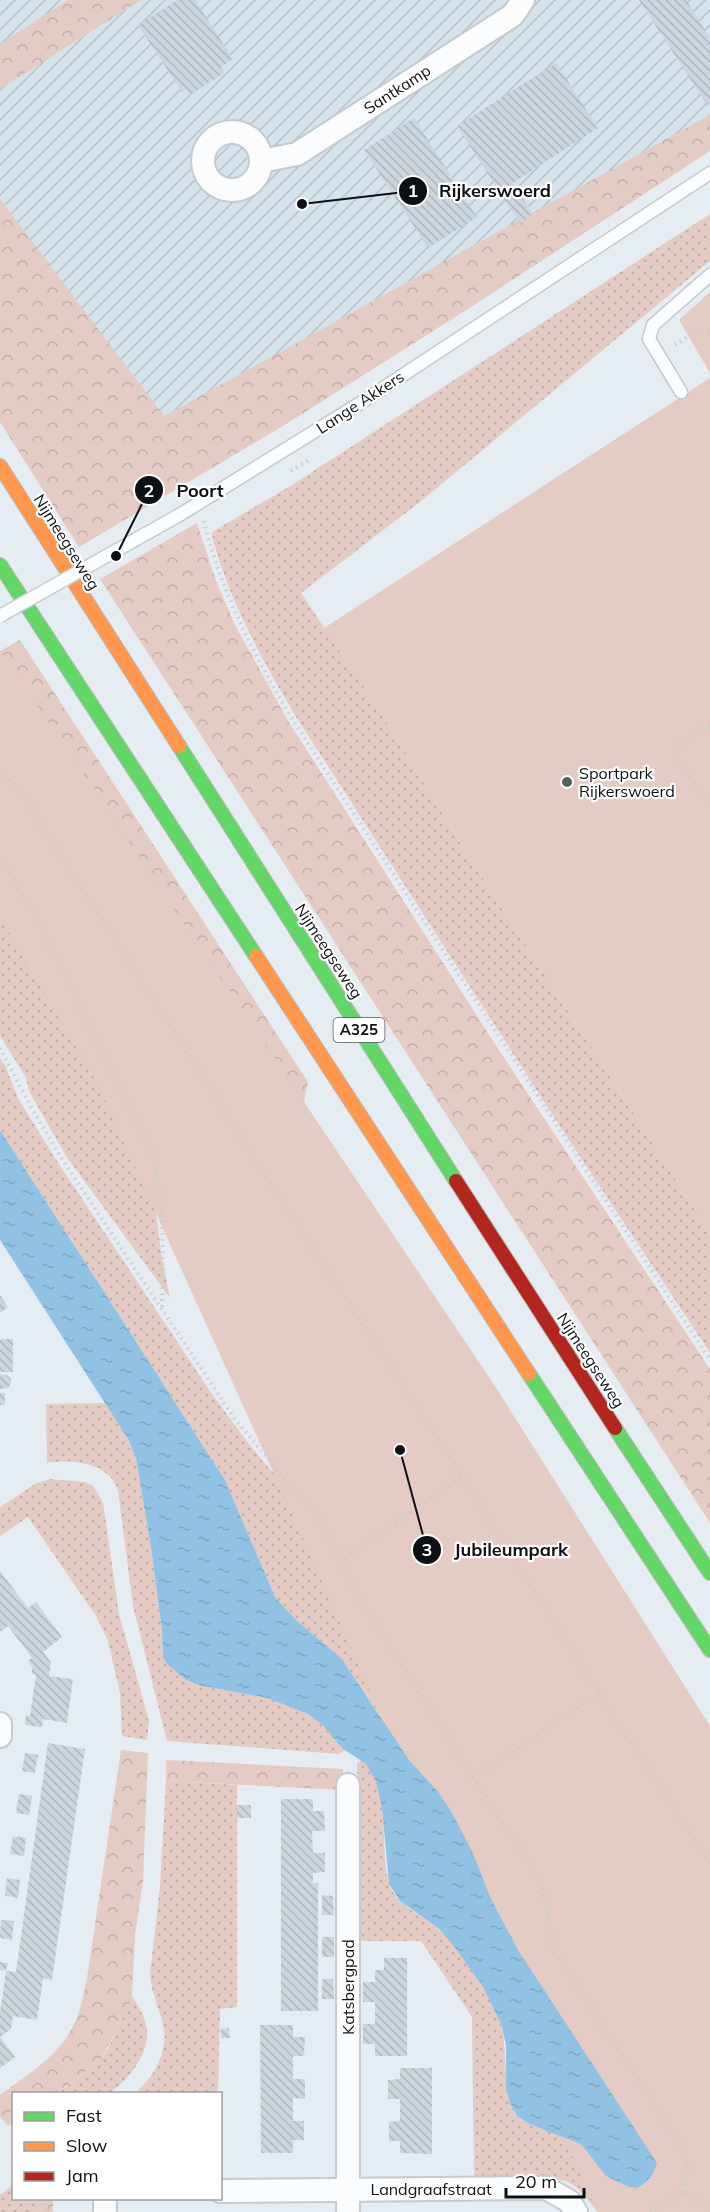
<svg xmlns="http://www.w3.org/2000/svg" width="710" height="2212" font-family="Mulish,sans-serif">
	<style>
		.industrial { fill: url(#industrial-furrows) }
		.grass { fill: url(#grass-dots) }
		.forest { fill: url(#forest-crowns) }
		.green { fill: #e4cbc4 }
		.water { fill: url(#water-ripples) }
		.building { fill: url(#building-back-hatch) }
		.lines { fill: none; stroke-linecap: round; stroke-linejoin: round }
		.lane-casing { stroke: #c5cace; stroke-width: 15 }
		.street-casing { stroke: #c5cace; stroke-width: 26 }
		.fast-casing { stroke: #bab7b7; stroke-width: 16 }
		.slow-casing { stroke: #bab7b7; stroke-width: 16 }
		.jam-casing { stroke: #bab7b7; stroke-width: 16 }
		.path { stroke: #cacdce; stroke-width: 4; stroke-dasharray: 1.5 4.5; stroke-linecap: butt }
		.lane { stroke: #fbfcfd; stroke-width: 12 }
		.street { stroke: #fbfcfd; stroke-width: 22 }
		.fast { stroke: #63d668; stroke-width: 14 }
		.slow { stroke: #ff974d; stroke-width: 14 }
		.jam { stroke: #b3261e; stroke-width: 14 }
		.lane-bridge-casing { stroke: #c5cace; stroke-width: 15; stroke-linecap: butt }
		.lane-bridge { stroke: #fbfcfd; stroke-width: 12 }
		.poi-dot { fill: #585d61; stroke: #fff; stroke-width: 2 }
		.labels { text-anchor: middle; stroke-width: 4.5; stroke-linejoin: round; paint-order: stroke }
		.shield { fill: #fff; stroke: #55585a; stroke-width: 1.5 }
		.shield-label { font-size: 15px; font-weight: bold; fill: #0c1013 }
		.street-label { font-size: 16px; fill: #0c1013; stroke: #fff }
		.poi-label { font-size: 16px; fill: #0c1013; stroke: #fff; text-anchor: start }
		.leader { fill: none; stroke: #0c1013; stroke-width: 2 }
		.callout-dot { fill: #0c1013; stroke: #fff; stroke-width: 2 }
		.mark-label { font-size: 18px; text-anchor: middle; font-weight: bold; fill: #fff }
		.callout-label { font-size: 18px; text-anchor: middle; font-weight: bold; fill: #0c1013; stroke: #fff; stroke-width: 4.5; stroke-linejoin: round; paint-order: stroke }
	</style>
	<defs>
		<pattern id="industrial-furrows" width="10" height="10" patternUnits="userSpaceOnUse" patternTransform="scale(1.5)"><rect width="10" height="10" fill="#d5e3ed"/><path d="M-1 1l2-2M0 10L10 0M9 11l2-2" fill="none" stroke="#b6c2ca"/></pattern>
		<pattern id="grass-dots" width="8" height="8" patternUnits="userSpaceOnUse" patternTransform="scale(1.5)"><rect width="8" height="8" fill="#e4cbc4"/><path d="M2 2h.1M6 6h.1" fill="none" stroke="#c2ada8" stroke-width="1.8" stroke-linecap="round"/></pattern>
		<pattern id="forest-crowns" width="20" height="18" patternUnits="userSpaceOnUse" patternTransform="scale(1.5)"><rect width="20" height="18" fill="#e4cbc4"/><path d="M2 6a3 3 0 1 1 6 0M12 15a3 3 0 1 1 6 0" fill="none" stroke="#c2ada8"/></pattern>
		<pattern id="water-ripples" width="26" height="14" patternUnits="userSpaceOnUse" patternTransform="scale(1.5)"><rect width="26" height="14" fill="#91c2e3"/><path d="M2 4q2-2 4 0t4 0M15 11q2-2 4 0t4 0" fill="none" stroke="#7ca6c2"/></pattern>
		<pattern id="building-back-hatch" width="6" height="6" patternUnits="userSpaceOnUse" patternTransform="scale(1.5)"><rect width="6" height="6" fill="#ccd5dd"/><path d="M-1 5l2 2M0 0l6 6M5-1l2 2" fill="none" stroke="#aeb6bd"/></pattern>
	</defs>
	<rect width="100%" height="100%" fill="#e6edf2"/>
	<path class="industrial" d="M0 0H710V142L145 465 0 255Z"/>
	<path class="grass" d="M710 214V261L420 502 301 593 381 713 466 852 710 1233V1353L552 1114 293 712C260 656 229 600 212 536V532L292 485Z
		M0 866 151 1171 161 1253 170 1298 66 1156 30 1093 25 1076 0 1036Z
		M0 1058 5 1065 18 1098 57 1161 214 1397 252 1448 299 1503 386 1724 342 1659 296 1620 275 1597 225 1480 0 1130Z
		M105 1403 128 1439 136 1458 152 1554 162 1631 163 1658 168 1665 186 1680 202 1686 267 1698 308 1714 323 1725 345 1750 339 1754 167 1741 133 1606 118 1491C109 1462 73 1459 47 1463L46 1404Z
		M50 1479 85 1482 93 1486 103 1502 119 1614 149 1721 147 1740 122 1736 120 1693 108 1641 96 1616 28 1517 0 1536V1507L35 1484Z
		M361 1760C392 1781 379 1850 389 1883 395 1905 422 1915 438 1929 457 1944 473 1969 485 1991 492 2002 499 2015 502 2028 507 2049 504 2104 518 2117 531 2128 550 2131 565 2136L598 2212C589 2202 581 2188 568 2182 548 2174 498 2180 474 2180L472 2017 421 1941H361L357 1763Z
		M166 1781 237 1785V2007L220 2009 218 2093H135C153 2079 167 2054 164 2030 161 2011 151 1994 150 1974L160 1887Z
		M132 1996C139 2007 146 2018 147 2031 149 2054 128 2081 110 2093L56 2094 100 2061 109 2047Z
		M13 2185 14 2198 36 2199V2212H0V2195Z"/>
	<path class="forest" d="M68 0H141L0 89V44Z
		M710 115V151L471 307 283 426 79 547 0 422V199L164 416Z
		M197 523 215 578 235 625 287 719 495 1044 710 1369V1523L100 579Z
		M20 640 308 1082 303 1107 293 1119 0 651Z
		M121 1750 148 1753 143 1881 135 1935 132 1996 128 2009 100 2061 56 2093 14 2094 13 2123 8 2126 0 2117V2095C26 2076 57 2057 72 2028 81 2013 83 1995 87 1978Z
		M166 1760 343 1769 344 1790 166 1781Z
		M36 2199H53V2212H36Z"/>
	<path class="green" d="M710 292V373L679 320Z
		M710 378V1233L466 852 381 713 324 628Z
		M0 650 493 1383 710 1726V2212H597L294 1518 95 1079 0 918Z"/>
	<path class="water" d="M0 1130 225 1480 275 1597 296 1620 342 1659 409 1760 439 1793 452 1813 472 1851 491 1899 518 1950 657 2163C653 2176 649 2181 637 2188L629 2187 606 2176 581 2144 529 2124 517 2116 511 2105 506 2089V2045L501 2024 483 1987 454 1946 439 1929 400 1901 389 1884 382 1808 376 1781 366 1764 343 1749 323 1725 308 1714 267 1698 202 1686 186 1680 168 1665 163 1658 162 1631 152 1554 136 1458 128 1439 0 1240Z"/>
	<path class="building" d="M177 0H195L233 59 221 67 224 73 190 95 186 90 182 92 138 25Z
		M639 0H686L710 38V103L707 105Z
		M556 63 598 128 513 183 533 214 520 223 457 126Z
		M414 118 477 217 428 248 364 150Z
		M0 1295 8 1307 0 1313Z
		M0 1339H13V1372H0Z
		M0 1374 7 1375 11 1379V1384L8 1388 0 1389Z
		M0 1393H5V1405H0Z
		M0 1571 28 1608 36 1602 62 1637 43 1652 51 1662 49 1676 73 1679 67 1723 43 1719 42 1727 25 1725 26 1715 30 1716 36 1675 32 1674V1667L28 1661 32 1658 8 1626 0 1632Z
		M48 1743 85 1749 52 1980 43 1978 37 2020 13 2016 11 2029 0 2037 15 2057 0 2068V2013L6 1971 16 1972Z
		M25 1753 38 1755 35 1773 22 1771Z
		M19 1794 32 1796 29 1815 16 1813Z
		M281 1799H313V1811H324L325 1831H312L313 1853H325V1872L313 1873V1884L318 1883V2011H281Z
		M237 1805H251V1818H237Z
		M13 1836 26 1838 24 1856 10 1854Z
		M7 1878 20 1880 18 1898 5 1896Z
		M322 1895 333 1896 334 1915H322Z
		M1 1920 14 1921 12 1940 0 1938Z
		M322 1937H334V1957H322Z
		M384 1958H407V2056H375V2044H363V2024H375V2002H363V1982H375V1970H384Z
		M0 1962 8 1963 6 1971 0 1970Z
		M322 1979H333L334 1999H322Z
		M260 2025H293V2037H305L304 2056H293V2079H305V2099L293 2098V2121H304V2140H293V2153H261Z
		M229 2028 230 2038H221V2029Z
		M400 2068H432V2154L400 2153V2141H389V2122L400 2121V2099H388V2080L400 2079Z"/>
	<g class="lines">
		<defs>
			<path id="lane" d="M681 392 649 339 653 325 710 275
				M181 514 362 402 710 173"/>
			<path id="street" d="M203 161a29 29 0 1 1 58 0a29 29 0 1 1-58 0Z
				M261 161 297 154 513 15 523 0
				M0 1724V1736
				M220 2191 546 2188 569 2201 576 2212
				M105 2212V2198
				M348 2212V1785"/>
			<path id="fast" d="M0 565 256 956
				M179 746 456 1181
				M529 1374 710 1650
				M615 1428 710 1573"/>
			<path id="slow" d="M0 466 179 746
				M256 956 529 1374"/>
			<path id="jam" d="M456 1181 615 1428"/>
		</defs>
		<use href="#lane" class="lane-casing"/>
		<use href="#street" class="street-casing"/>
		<use href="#fast" class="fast-casing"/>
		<use href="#slow" class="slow-casing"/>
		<use href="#jam" class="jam-casing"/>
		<path class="path" d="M675 345 697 331 710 332
			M291 471 311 459
			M204 521C222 594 253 653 291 717L710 1360
			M710 725 672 749 710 807
			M0 771 22 793 252 1155 462 1476 599 1694 710 1863
			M0 857 31 909 153 1156C166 1206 162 1258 162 1310
			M0 1048 32 1109 62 1159 234 1418 320 1521 361 1602 540 1881C548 1905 549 1929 555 1953L684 2150 687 2169 683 2191
			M341 1561 462 1476
			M472 1778 599 1694
			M650 2212 668 2203 683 2191 710 2210"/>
		<use href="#lane" class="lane"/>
		<use href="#street" class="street"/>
		<use href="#fast" class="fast"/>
		<use href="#slow" class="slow"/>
		<use href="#jam" class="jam"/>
		<defs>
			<path id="lane-bridge" d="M0 616 181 514"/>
		</defs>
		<use href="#lane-bridge" class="lane-bridge-casing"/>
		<use href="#lane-bridge" class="lane-bridge"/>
	</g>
	<circle class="poi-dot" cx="567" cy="782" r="6"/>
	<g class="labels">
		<rect class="shield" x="333.5" y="1018" width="51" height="24" rx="4.5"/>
		<g class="shield-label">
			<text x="359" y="1035">A325</text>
		</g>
		<g class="street-label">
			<text transform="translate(397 89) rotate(-33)" y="6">Santkamp</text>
			<text transform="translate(360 402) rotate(-33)" y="6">Lange Akkers</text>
			<text transform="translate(67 542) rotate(58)" y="6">Nijmeegseweg</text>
			<text transform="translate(329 951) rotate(57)" y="6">Nijmeegseweg</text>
			<text transform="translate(591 1360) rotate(57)" y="6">Nijmeegseweg</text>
			<text transform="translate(348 1987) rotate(-90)" y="6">Katsbergpad</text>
			<text x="431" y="2195">Landgraafstraat</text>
		</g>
		<g class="poi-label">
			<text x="579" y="779">Sportpark<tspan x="579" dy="18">Rijkerswoerd</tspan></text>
		</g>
	</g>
	<path class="leader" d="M302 204L413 191M116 556L149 490M400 1450L427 1550"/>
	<g class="callout-dot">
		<circle cx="302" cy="204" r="6"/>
		<circle cx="116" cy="556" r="6"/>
		<circle cx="400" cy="1450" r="6"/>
		<circle cx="413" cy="191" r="15"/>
		<circle cx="149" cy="490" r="15"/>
		<circle cx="427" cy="1550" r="15"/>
	</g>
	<g class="mark-label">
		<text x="413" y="197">1</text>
		<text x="149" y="497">2</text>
		<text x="427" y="1556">3</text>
	</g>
	<g class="callout-label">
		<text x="495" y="197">Rijkerswoerd</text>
		<text x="200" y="497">Poort</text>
		<text x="511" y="1556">Jubileumpark</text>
	</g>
	<rect x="12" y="2092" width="210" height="108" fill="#ffffff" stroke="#9e9fa1" stroke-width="1.5"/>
	<rect x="24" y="2112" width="30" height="9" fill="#63d668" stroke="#9e9fa1" stroke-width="1.5"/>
	<text x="66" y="2122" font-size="18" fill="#0c1013">Fast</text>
	<rect x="24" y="2142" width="30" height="9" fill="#ff974d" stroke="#9e9fa1" stroke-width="1.5"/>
	<text x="66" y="2152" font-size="18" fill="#0c1013">Slow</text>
	<rect x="24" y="2172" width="30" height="9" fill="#b3261e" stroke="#9e9fa1" stroke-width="1.5"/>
	<text x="66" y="2182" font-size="18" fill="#0c1013">Jam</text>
	<path d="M506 2188v9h78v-9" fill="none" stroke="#0c1013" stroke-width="3"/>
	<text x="515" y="2188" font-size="18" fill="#0c1013" stroke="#ffffff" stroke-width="4.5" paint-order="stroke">20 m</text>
</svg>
